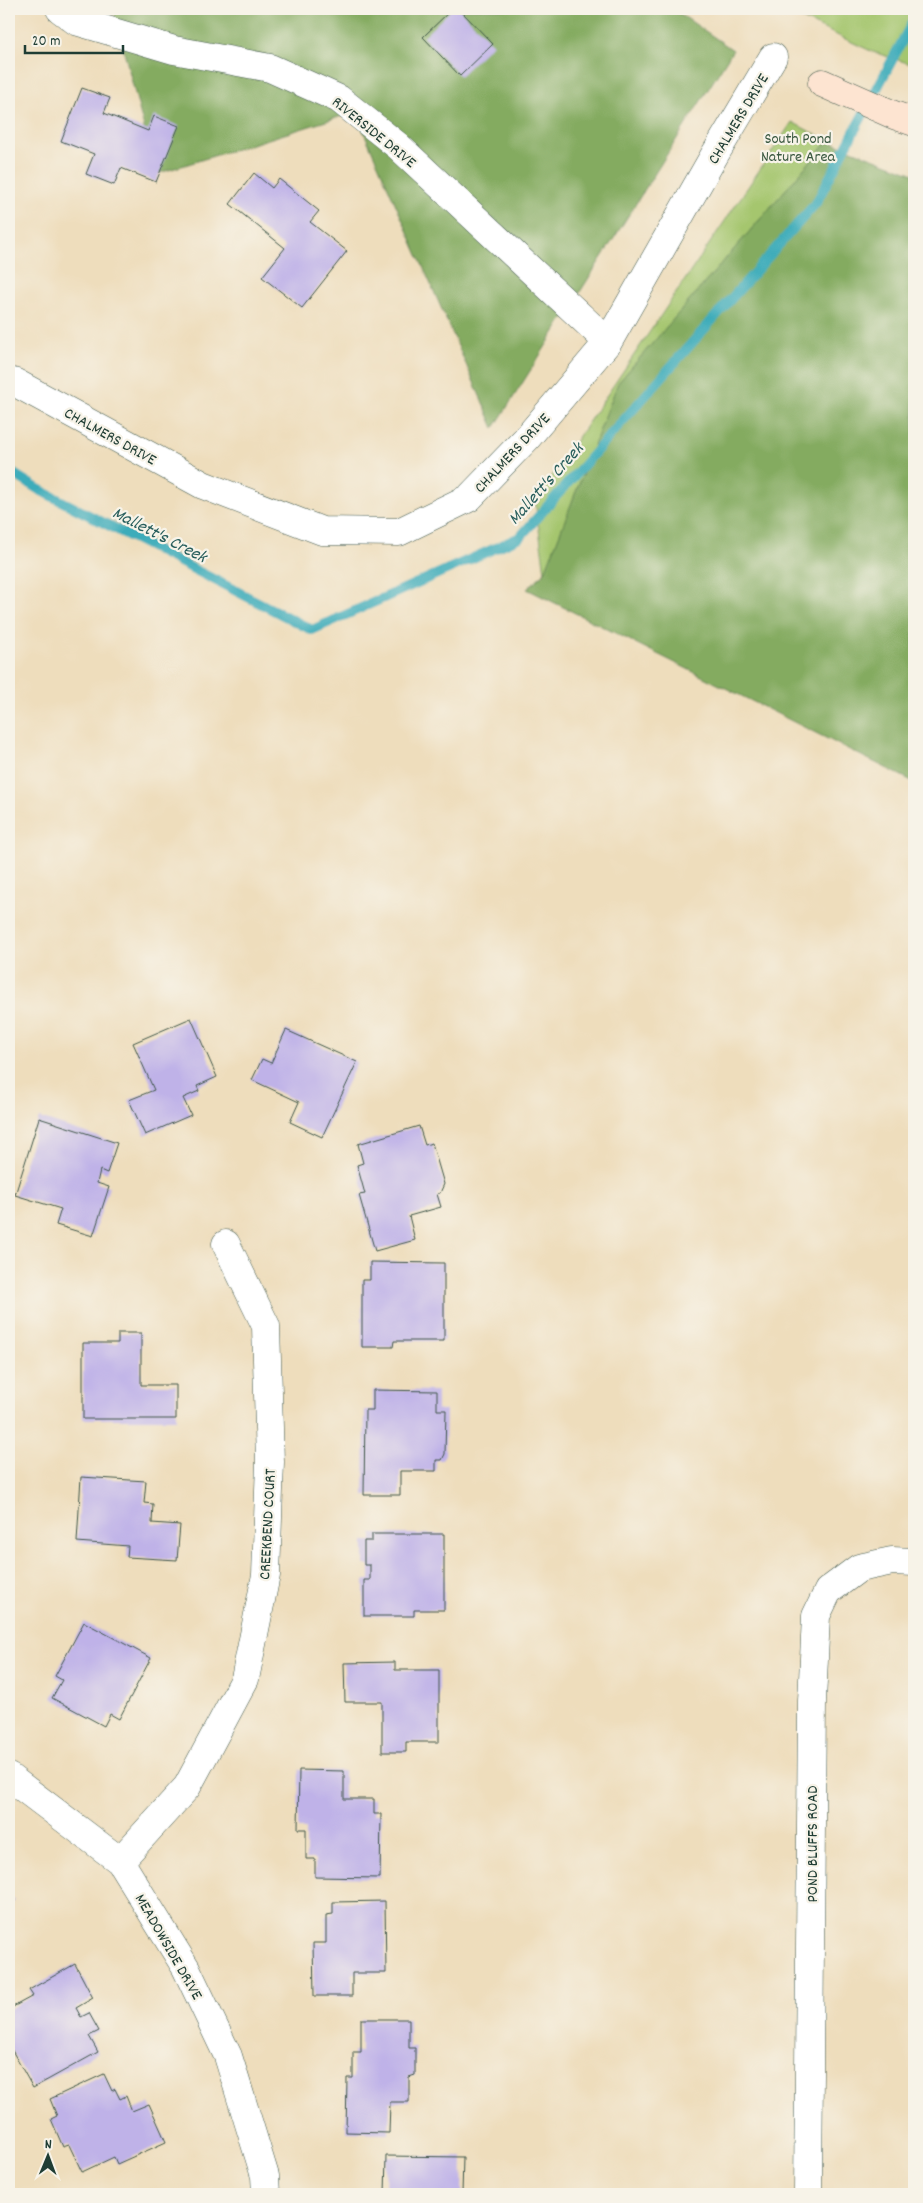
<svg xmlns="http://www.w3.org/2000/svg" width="923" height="2203" font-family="Dekko,sans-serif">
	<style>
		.green { fill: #a5c66e; stroke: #628251 }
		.forest { fill: #84ab61; stroke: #52744a }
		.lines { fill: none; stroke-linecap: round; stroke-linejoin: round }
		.stream { stroke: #3dacba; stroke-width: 10 }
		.building { fill: #bfb2e8 }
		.minor-casing { stroke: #3e5548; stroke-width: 29 }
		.secondary-casing { stroke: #3e5548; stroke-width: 29 }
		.minor { stroke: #fff; stroke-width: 28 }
		.secondary { stroke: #fde4d1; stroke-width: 28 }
		.labels { text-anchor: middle; stroke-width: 4.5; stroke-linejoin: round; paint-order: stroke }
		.street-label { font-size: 16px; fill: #1f3d34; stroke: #f7f3e8 }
		.park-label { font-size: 16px; fill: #3a5840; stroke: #f7f3e8 }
		.water-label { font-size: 18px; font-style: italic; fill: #285e5c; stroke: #f7f3e8 }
	</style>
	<rect width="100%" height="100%" fill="#f7f3e8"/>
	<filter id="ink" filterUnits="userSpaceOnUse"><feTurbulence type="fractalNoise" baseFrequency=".02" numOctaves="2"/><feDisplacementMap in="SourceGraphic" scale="10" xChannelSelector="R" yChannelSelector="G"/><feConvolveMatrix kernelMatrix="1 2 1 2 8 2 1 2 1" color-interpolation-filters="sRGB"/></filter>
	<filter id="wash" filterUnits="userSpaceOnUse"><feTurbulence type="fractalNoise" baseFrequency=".0096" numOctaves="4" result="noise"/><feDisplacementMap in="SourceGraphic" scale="20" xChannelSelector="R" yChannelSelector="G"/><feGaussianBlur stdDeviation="1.12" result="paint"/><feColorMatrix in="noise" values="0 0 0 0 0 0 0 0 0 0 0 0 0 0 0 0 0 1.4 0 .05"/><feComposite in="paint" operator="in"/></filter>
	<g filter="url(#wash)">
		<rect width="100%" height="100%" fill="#eeddbc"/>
		<path class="green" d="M781 9H914V65L873 52Z
			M792 122 828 141 618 383 545 572 535 501Z"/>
		<path class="forest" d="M113 9H673L733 50 494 428 355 112 156 174Z
			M828 141 914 174V782L527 589 545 572 618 383Z"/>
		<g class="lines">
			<path class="stream" d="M9 471 38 489 312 630 520 537 816 203 914 19"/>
		</g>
		<g id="blocks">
			<path class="building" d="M452 9H459L493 44 460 76 423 37Z
				M82 88 110 98 104 113 148 131 154 116 179 126 156 182 121 168 114 185 86 174 94 154 61 141Z
				M254 173 272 188 279 179 319 211 310 222 347 251 302 308 262 277 285 248 230 204Z
				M191 1018 217 1077 197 1086 199 1091 183 1098 191 1115 145 1135 129 1100 154 1090 133 1043Z
				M286 1030 357 1062 322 1137 290 1122 299 1102 252 1080 262 1059 271 1063Z
				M39 1118 117 1143 107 1173 100 1170 97 1183 109 1187 93 1236 56 1225 61 1209 15 1195Z
				M419 1126 425 1145 432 1143 444 1184 440 1193 437 1194 441 1207 409 1216 415 1240 375 1251 359 1195 365 1194 357 1165 363 1163 358 1144Z
				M370 1262 444 1263V1341H394L393 1347H362V1280H370Z
				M118 1333H141V1385H176V1419H83V1343H118Z
				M373 1390 437 1391V1410H446L445 1454 442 1460H436V1471H400V1495H364L365 1410H373Z
				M81 1477 146 1481 144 1503 153 1504 152 1523 180 1525 177 1560 127 1557 128 1546 77 1542Z
				M372 1534H444V1610H414V1616H364V1580H370V1565H364V1541H372Z
				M84 1622 151 1658 119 1719 110 1714 104 1726 52 1698 62 1680 55 1676Z
				M395 1662V1670H439V1742H406V1752H382V1702H345L344 1663Z
				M299 1770 344 1771V1799H374V1814H381L380 1878 315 1877V1859H306V1829H298Z
				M9 1895 15 1900 9 1908Z
				M385 1901 386 1973H352V1996H314L313 1943H326V1915L333 1914V1902Z
				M75 1964 93 1998 76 2008 81 2017 89 2013 99 2031 89 2036 98 2052 33 2088 9 2045V2009L33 1996 29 1990Z
				M361 2019H409V2048H415V2075L409 2077V2102H390L389 2133 346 2132 347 2078H353V2052H361Z
				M104 2074 112 2091 115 2089 120 2099 126 2096 132 2111 149 2104 166 2142 117 2164 114 2157 82 2172 69 2145 63 2147 51 2119 57 2116 50 2099Z
				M386 2156 463 2157 462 2194H385Z"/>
		</g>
	</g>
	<g filter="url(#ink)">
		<use href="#blocks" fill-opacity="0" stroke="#3e5548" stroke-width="1"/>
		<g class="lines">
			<defs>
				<path id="minor" d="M60 9 76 21 174 50 270 68 339 99 398 146 608 342
					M9 381 16 383 203 485 322 531 399 532 469 498 527 438 608 342 714 156 773 57
					M9 1777 120 1861 186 1968 228 2056 265 2176 266 2194
					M120 1861 187 1787 245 1679 266 1575 270 1462 266 1326 226 1244
					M808 2194 812 1701 816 1616 828 1591 859 1568 892 1561 914 1562"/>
				<path id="secondary" d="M822 83 894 115 914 122"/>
			</defs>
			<use href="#minor" class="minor-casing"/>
			<use href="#secondary" class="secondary-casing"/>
			<use href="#minor" class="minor"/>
			<use href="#secondary" class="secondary"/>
		</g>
	</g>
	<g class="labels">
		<g class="street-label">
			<text transform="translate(737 118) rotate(-59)" y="6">CHALMERS DRIVE</text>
			<text transform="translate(375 131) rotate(39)" y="6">RIVERSIDE DRIVE</text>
			<text transform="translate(111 435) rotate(29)" y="6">CHALMERS DRIVE</text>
			<text transform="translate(511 452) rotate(-47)" y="6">CHALMERS DRIVE</text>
			<text transform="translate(266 1524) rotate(-87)" y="6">CREEKBEND COURT</text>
			<text transform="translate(811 1844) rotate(-90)" y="6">POND BLUFFS ROAD</text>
			<text transform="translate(170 1946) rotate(60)" y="6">MEADOWSIDE DRIVE</text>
		</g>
		<g class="park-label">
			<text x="798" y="143">South Pond<tspan x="798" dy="18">Nature Area</tspan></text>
		</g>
		<g class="water-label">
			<text transform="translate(545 483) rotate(-48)" y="6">Mallett's Creek</text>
			<text transform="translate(160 534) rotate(27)" y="6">Mallett's Creek</text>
		</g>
	</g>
	<rect width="923" height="2203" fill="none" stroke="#f7f3e8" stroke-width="30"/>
	<g transform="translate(48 2156) rotate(1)" stroke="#f7f3e8" stroke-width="4" paint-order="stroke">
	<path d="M0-4L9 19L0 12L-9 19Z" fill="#1f3d34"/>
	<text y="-8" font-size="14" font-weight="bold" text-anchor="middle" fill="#1f3d34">N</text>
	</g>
	<path d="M25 45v8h98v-8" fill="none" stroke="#1f3d34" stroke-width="2.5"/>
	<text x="32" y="45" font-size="15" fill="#1f3d34" stroke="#f7f3e8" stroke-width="4" paint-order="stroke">20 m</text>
</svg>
